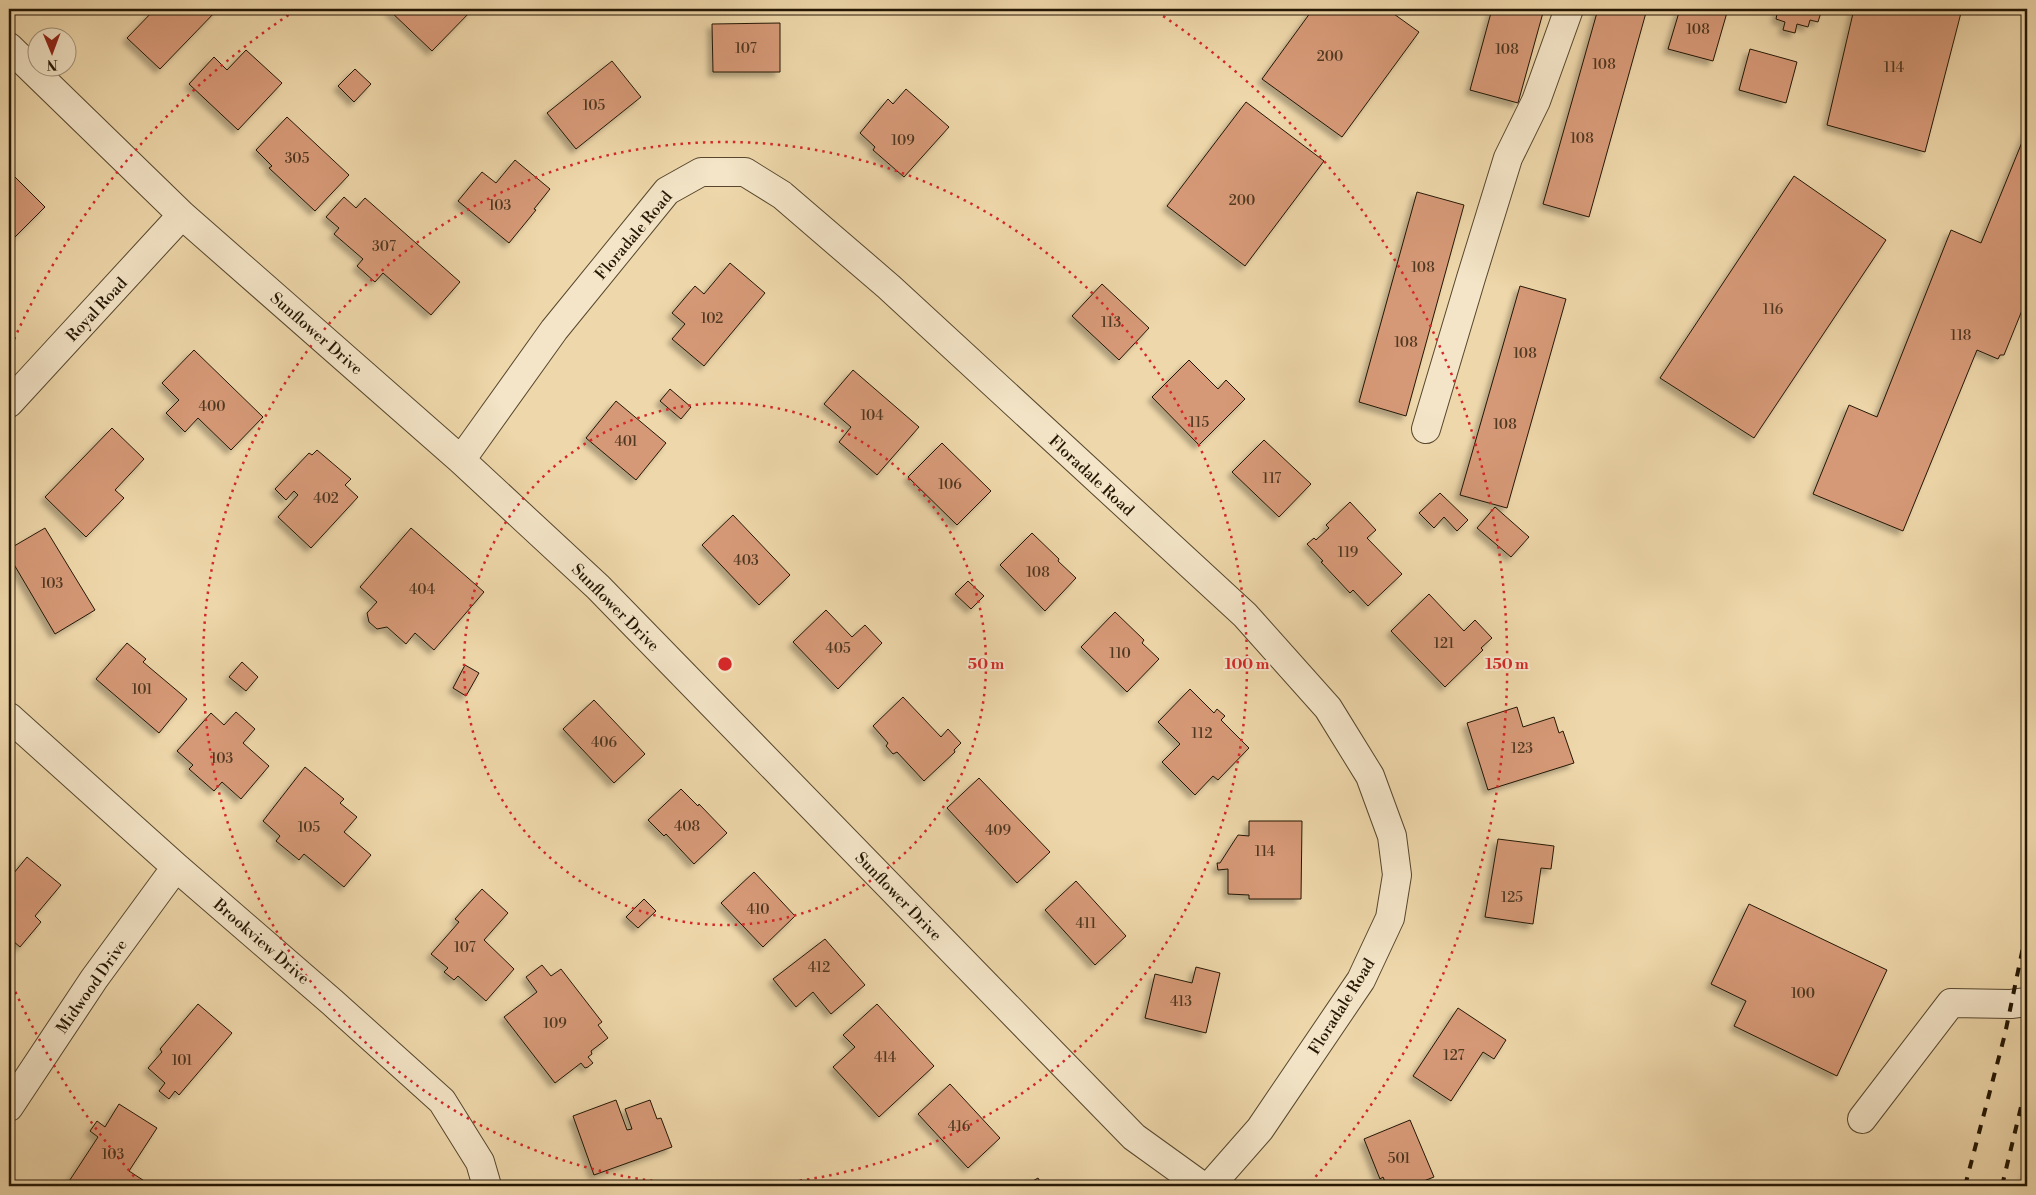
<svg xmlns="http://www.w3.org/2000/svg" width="2036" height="1195" font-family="'Libre Bodoni',serif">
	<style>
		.building { fill: #d69977; stroke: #241704; filter: url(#shadow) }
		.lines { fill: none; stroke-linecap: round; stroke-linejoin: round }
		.minor-casing { stroke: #56472e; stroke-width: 30 }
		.minor { stroke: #f4e5c8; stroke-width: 28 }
		.rail { stroke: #241704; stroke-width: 4; stroke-dasharray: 9 9; stroke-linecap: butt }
		.ring { fill: none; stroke: #d62828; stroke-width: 2.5; stroke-dasharray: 2.5 5 }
		.labels { text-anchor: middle; stroke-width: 4; stroke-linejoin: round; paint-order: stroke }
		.number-label { font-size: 14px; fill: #503821 }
		.street-label { font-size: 16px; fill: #241704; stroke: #f4e5c8 }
		.centre { fill: #d62828; stroke: #f4e5c8; stroke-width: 2.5 }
		.ring-label { font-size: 15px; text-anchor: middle; font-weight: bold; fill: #d62828; stroke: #f4e5c8; stroke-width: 4; stroke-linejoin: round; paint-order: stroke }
	</style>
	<defs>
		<filter id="shadow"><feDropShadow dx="-4.5" dy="4.5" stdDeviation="2.5" flood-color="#0004"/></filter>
	</defs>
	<rect width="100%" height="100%" fill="#eed7aa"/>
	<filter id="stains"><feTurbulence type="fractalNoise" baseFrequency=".004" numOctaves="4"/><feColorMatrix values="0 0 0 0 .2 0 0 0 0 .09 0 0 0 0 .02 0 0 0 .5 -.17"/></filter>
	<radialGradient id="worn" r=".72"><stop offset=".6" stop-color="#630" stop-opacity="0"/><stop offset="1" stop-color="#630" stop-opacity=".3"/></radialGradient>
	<path class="building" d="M155 9H218L160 69 127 38Z
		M388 9H473L432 51Z
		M1313 9H1387L1419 32 1342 137 1262 79Z
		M1492 9H1544L1518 103 1470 90Z
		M1598 9H1647L1589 217 1543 204Z
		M1680 9H1728L1713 61 1668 49Z
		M1777 9H1822L1818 22 1810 20 1808 27 1797 24 1795 33 1783 30 1785 22 1776 19 1778 9Z
		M1854 9H1962L1925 152 1827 125Z
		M780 23V72H713L712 24Z
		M1750 49 1797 62 1786 103 1739 90Z
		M246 50 282 83 238 130 189 84 214 57 227 70Z
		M612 61 641 97 576 149 547 113Z
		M355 69 371 84 354 102 338 86Z
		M906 89 949 127 904 177 873 150 875 147 860 133 888 99 893 104Z
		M1246 102 1324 161 1245 266 1167 206Z
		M287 117 349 175 315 211 269 168 272 166 256 150Z
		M2027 130V298L2004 355H2000L1998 359 1977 350 1903 531 1813 494 1849 405 1877 417 1951 230 1981 243Z
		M515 160 550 189 534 209 536 210 509 243 458 201 482 172 496 183Z
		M9 171 45 207 13 239 9 235Z
		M1794 176 1886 240 1754 438 1660 378Z
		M1417 192 1464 205 1406 416 1359 402Z
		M344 197 356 208 365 198 460 282 431 315 383 273 375 282 357 266 363 259 334 234 339 228 326 217Z
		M730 263 765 293 704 366 672 339 685 324 672 313 695 286 704 294Z
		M1102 284 1149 328 1119 360 1072 316Z
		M1520 286 1566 299 1507 508 1460 495Z
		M194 350 263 417 231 450 198 418 185 432 166 413 179 400 162 383Z
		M1189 360 1218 389 1226 380 1245 399 1199 445 1152 397Z
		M853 370 919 427 877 475 839 442 851 427 824 404Z
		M670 389 691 407 681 419 660 401Z
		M616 401 666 443 636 480 586 438Z
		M112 428 144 459 115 490 124 498 86 537 45 497Z
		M1264 440 1311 484 1279 517 1232 472Z
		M942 443 991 491 957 525 908 477Z
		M317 450 351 479 345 485 358 497 311 548 278 517 298 495 294 491 286 500 275 489 309 453 312 455Z
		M1440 493 1468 520 1457 531 1444 517 1434 528 1419 513Z
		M1350 502 1376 530 1367 538 1402 574 1368 606 1353 590 1350 593 1321 562 1323 561 1307 544 1314 538 1316 540 1329 528 1326 525Z
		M1495 507 1529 537 1511 557 1477 528Z
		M733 515 790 575 759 605 702 545Z
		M45 528 95 610 55 634 9 556V549Z
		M411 528 484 592 434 650 415 633 406 644 387 627 377 629 369 622 367 613 377 602 360 587Z
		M1032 533 1059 559 1058 561 1076 578 1045 611 1000 565Z
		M968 581 984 596 971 609 955 594Z
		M1429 594 1464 631 1475 620 1492 638 1481 648 1483 650 1445 687 1391 631Z
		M826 610 852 637 865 625 882 643 838 689 793 642Z
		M1115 612 1144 640 1142 643 1159 659 1127 692 1081 647Z
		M127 643 146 659 143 662 187 699 159 733 96 679Z
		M242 662 258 677 246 691 229 677Z
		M465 665 479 673 466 696 453 688Z
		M1190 689 1214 713 1217 709 1225 716 1221 720 1249 748 1218 780 1213 776 1195 795 1162 762 1180 744 1158 722Z
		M903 697 941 737 948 729 961 743 954 750 955 752 924 781 897 752 893 754 886 746 888 743 873 726Z
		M594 700 645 754 614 783 563 729Z
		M1517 707 1523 727 1554 717 1559 733 1563 731 1574 763 1488 790 1467 723Z
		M236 712 255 729 243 743 269 766 241 799 222 782 214 791 189 769 193 765 177 751 211 713 224 725Z
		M305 767 344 799 340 803 357 817 344 832 371 855 344 887 304 854 299 860 276 841 280 836 263 821Z
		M979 778 1050 852 1017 883 947 808Z
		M681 789 698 806 699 804 727 833 694 864 666 834 664 836 648 820Z
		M1249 821H1302L1301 899H1249V895L1228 894V869L1218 870 1217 863H1220L1238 835 1249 836Z
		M1498 839 1554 846 1551 869 1541 868 1533 924 1485 917Z
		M27 857 61 885 35 916 41 922 20 947 13 941 9 946V879Z
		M754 872 795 916 763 947 721 903Z
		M1076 881 1126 936 1095 965 1045 910Z
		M482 889 508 913 484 940 514 969 486 1001 458 976 454 980 444 972 448 968 431 954 459 922 455 919Z
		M644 899 656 911 638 928 626 917Z
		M1749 904 1887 970 1837 1076 1734 1026 1746 1001 1711 984Z
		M825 939 865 985 831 1014 813 992 796 1007 773 979Z
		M542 965 551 976 561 969 602 1022 598 1025 608 1038 591 1051 592 1054 588 1057 593 1063 588 1067 585 1068 581 1063 555 1083 504 1017 537 992 526 977Z
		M1196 967 1220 973 1206 1033 1145 1018 1155 974 1192 983Z
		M198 1004 232 1033 179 1095 175 1091 169 1099 159 1091 165 1083 148 1068 162 1052 160 1049Z
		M877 1004 934 1066 879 1117 833 1067 855 1047 843 1035Z
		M1458 1008 1506 1040 1494 1059 1483 1052 1451 1101 1413 1076Z
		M950 1084 1000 1138 968 1168 918 1114Z
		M616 1100 627 1130 632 1129 625 1109 650 1100 657 1119 661 1118 672 1147 594 1175 573 1116Z
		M119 1104 157 1128 129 1171 149 1184 148 1186H66L98 1137 90 1131 97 1121 105 1127Z
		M1410 1120 1434 1177 1411 1186H1387L1383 1177 1380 1179 1364 1139Z
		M2027 1170V1186H2023Z
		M1038 1178 1043 1186H1024Z"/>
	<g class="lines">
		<defs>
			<path id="minor" d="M9 47 182 215 461 460 598 587 1134 1137 1202 1186
				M9 403 182 215
				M1426 429 1471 278 1508 158 1536 101 1569 9
				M461 460 554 330 667 191 701 172H745L782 195 889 287 1245 615 1328 708 1370 776 1392 836 1397 875 1390 918 1361 980 1260 1129 1210 1186
				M9 717 176 867 332 1002 442 1101 480 1162 487 1186
				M9 1107 94 979 176 867
				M1862 1119 1951 1003 2011 1004 2027 1002"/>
		</defs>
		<use href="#minor" class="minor-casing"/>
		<use href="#minor" class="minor"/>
		<path class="rail" d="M1965 1186 2005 1034 2027 928
			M2002 1186 2027 1082"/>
	</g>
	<g class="ring">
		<circle cx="725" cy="664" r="261"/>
		<circle cx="725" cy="664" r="522"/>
		<path d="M139 1182A782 782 0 0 1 11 982M11 346A782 782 0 0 1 293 12M1157 12A782 782 0 0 1 1311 1182"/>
	</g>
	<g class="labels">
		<g class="number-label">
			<text x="1698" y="34">108</text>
			<text x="746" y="53">107</text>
			<text x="1507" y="54">108</text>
			<text x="1330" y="61">200</text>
			<text x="1604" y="69">108</text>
			<text x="1894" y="72">114</text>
			<text x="594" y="110">105</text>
			<text x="1582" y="143">108</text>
			<text x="903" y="145">109</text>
			<text x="297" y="163">305</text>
			<text x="1242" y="205">200</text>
			<text x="500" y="210">103</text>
			<text x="384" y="251">307</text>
			<text x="1423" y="272">108</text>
			<text x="1773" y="314">116</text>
			<text x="712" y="323">102</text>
			<text x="1111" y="327">113</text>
			<text x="1961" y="340">118</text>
			<text x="1406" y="347">108</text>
			<text x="1525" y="358">108</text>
			<text x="212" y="411">400</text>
			<text x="872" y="420">104</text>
			<text x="1199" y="427">115</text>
			<text x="1505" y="429">108</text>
			<text x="626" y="446">401</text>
			<text x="1272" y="483">117</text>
			<text x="950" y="489">106</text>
			<text x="326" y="503">402</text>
			<text x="1348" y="557">119</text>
			<text x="746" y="565">403</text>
			<text x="1038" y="577">108</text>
			<text x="52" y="588">103</text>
			<text x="422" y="594">404</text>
			<text x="1444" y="648">121</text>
			<text x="838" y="653">405</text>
			<text x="1120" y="658">110</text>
			<text x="142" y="694">101</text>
			<text x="1202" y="738">112</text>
			<text x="604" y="747">406</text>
			<text x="1522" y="753">123</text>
			<text x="222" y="763">103</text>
			<text x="687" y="831">408</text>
			<text x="309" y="832">105</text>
			<text x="998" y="835">409</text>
			<text x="1265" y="856">114</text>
			<text x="1512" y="902">125</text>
			<text x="758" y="914">410</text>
			<text x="1086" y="928">411</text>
			<text x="465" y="952">107</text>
			<text x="819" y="972">412</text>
			<text x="1803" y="998">100</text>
			<text x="1181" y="1006">413</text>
			<text x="555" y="1028">109</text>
			<text x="1454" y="1060">127</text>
			<text x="885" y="1062">414</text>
			<text x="182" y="1065">101</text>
			<text x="959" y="1131">416</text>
			<text x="113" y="1159">103</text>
			<text x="1399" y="1163">501</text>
		</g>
		<g class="street-label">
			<text transform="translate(633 235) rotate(-50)" y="6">Floradale Road</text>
			<text transform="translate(96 309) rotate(-47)" y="6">Royal Road</text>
			<text transform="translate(317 333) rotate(41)" y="6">Sunflower Drive</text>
			<text transform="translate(1092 475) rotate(43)" y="6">Floradale Road</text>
			<text transform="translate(616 607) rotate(45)" y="6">Sunflower Drive</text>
			<text transform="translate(899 896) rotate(46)" y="6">Sunflower Drive</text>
			<text transform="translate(262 941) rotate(41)" y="6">Brookview Drive</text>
			<text transform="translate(91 986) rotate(-55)" y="6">Midwood Drive</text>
			<text transform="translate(1341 1006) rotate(-58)" y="6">Floradale Road</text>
		</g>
	</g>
	<circle cx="725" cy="664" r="8" class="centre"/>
	<g class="ring-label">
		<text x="986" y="669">50 m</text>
		<text x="1247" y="669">100 m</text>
		<text x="1507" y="669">150 m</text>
	</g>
	<rect width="2036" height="1195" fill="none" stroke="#eed7aa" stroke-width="30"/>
	<rect x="10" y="10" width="2016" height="1175" fill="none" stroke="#241704" stroke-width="2.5"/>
	<rect x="15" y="15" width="2006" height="1165" fill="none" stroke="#241704"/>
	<g transform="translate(52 52) rotate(179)"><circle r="24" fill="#f4e5c8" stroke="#a1937a"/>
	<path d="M0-4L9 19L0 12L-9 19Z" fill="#8f2418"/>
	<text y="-8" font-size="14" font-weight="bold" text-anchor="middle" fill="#241704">N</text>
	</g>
	<rect width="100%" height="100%" filter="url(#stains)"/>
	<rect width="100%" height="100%" fill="url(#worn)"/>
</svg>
